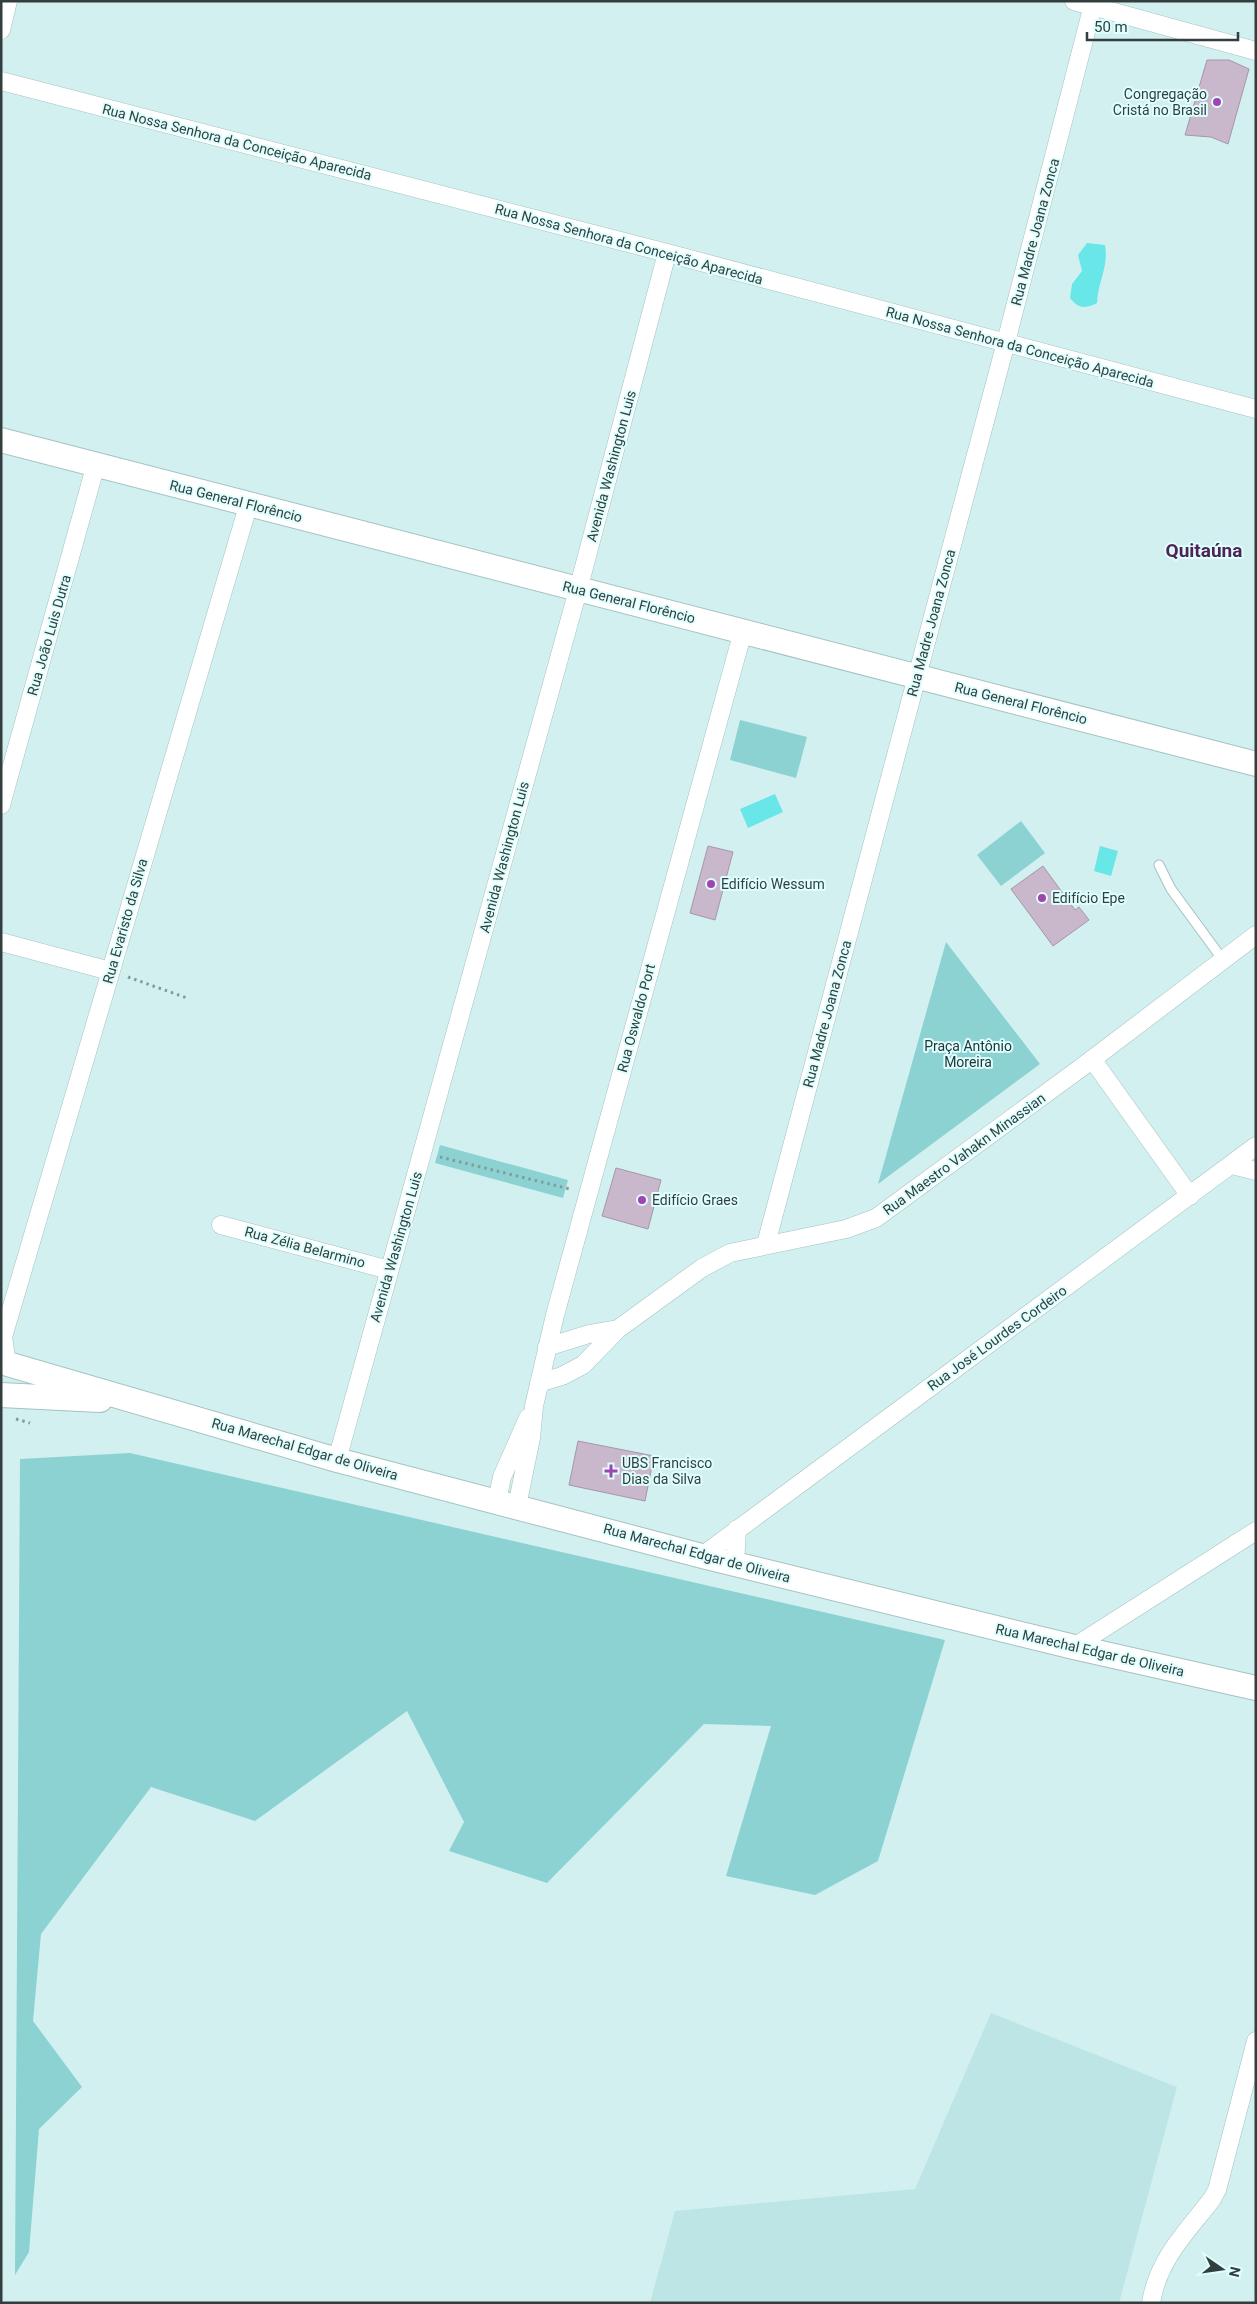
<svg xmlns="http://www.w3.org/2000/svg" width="1257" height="2304" font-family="Roboto,sans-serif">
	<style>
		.built { fill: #bde5e5 }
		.green { fill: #8cd2d3 }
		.water { fill: #68e6e8 }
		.building { fill: #c9b8cb; stroke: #a696a8 }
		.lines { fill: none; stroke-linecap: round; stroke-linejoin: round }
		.lane-casing { stroke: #a5c2c2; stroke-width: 11 }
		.street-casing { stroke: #a5c2c2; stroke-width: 19 }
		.secondary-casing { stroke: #a5c2c2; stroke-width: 26 }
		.path { stroke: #859b9b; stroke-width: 3; stroke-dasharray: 2.5 4; stroke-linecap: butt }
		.lane { stroke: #fff; stroke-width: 9 }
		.street { stroke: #fff; stroke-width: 18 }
		.secondary { stroke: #fff; stroke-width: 24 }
		.poi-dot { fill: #a045af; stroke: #dffefe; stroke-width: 2 }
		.labels { text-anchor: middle; stroke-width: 4; stroke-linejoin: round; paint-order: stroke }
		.poi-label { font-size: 14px; fill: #333f3f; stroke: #dffefe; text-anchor: start }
		.street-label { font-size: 14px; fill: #333f3f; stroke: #dffefe }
		.park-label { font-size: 14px; fill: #203637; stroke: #dffefe }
		.district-label { font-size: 19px; font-weight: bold; fill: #4f2356; stroke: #dffefe }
	</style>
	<rect width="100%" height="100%" fill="#d2f0f0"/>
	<path class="built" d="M991 2013 1177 2087 1119 2303H650L675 2211 915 2189Z"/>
	<path class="green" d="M740 720 807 737 796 778 730 760Z
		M1021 821 1045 853 1001 886 977 855Z
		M946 942 1040 1064 878 1184Z
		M440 1145 568 1180 563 1198 435 1163Z
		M130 1453 945 1640 878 1861 815 1895 726 1876 771 1726 704 1724 547 1883 449 1851 464 1822 407 1711 255 1821 151 1787 41 1934 33 2021 82 2087 39 2129 29 2252 15 2275 20 1459Z"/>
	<path class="water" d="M1087 243 1105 245C1109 267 1098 281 1097 303 1085 309 1079 309 1070 298L1072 284 1082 271 1078 255Z
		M775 794 783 812 748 828 740 809Z
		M1100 846 1118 851 1111 876 1094 871Z"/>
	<path class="building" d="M1207 60H1229L1249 69 1228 144 1211 137 1185 135Z
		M708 846 733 852 715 920 690 913Z
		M1043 866 1075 910 1079 907 1089 920 1053 946 1011 889Z
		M616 1168 661 1180 648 1229 602 1216Z
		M578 1441 654 1456 645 1501 569 1485Z"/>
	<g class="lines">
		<defs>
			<path id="lane" d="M1159 865 1171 889 1223 960"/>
			<path id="street" d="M1074 1 1256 51
				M1 30 8 1
				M1 81 667 253 1256 409
				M1 805 96 464
				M1 942 110 971
				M1092 1059 1190 1196
				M1232 1165 1256 1171
				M221 1225 389 1270
				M766 1244 1006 342 1094 1
				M547 1347 589 1334 618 1329
				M7 1363 3 1337 248 506
				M539 1383 562 1376 583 1365 618 1329 702 1268 730 1253 846 1229 876 1218 1082 1067 1256 935
				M337 1460 578 590 667 253
				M497 1501 502 1477 528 1418
				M517 1506 531 1438 534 1406 555 1315 743 631
				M702 1556 1256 1146
				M735 1564 737 1529
				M1074 1647 1256 1531
				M1151 2303C1158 2259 1186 2233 1212 2199L1217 2190 1256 2041"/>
			<path id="secondary" d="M1 440 1256 764
				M1 1362 337 1460 702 1556 1074 1647 1256 1688
				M1 1395 100 1400"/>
		</defs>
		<use href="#lane" class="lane-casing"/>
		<use href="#street" class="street-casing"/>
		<use href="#secondary" class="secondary-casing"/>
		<path class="path" d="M128 977 187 998
			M440 1157 570 1189
			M16 1419 30 1423"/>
		<use href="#lane" class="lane"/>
		<use href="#street" class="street"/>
		<use href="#secondary" class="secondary"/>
	</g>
	<g class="poi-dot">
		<circle cx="1217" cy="102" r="5"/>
		<circle cx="711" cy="884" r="5"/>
		<circle cx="1042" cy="898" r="5"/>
		<circle cx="642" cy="1200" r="5"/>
		<path d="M608.5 1463.5h5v5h5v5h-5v5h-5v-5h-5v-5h5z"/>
	</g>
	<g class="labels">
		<g class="poi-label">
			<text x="1207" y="99" text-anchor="end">Congregação<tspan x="1207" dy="16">Cristá no Brasil</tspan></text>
			<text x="721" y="889">Edifício Wessum</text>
			<text x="1052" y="903">Edifício Epe</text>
			<text x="652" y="1205">Edifício Graes</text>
			<text x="622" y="1468">UBS Francisco<tspan x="622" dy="16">Dias da Silva</tspan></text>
		</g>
		<g class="street-label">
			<text transform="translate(237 142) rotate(14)" y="5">Rua Nossa Senhora da Conceição Aparecida</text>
			<text transform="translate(1035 232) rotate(-75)" y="5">Rua Madre Joana Zonca</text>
			<text transform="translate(629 244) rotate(15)" y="5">Rua Nossa Senhora da Conceição Aparecida</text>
			<text transform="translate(1020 347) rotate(15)" y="5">Rua Nossa Senhora da Conceição Aparecida</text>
			<text transform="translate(611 466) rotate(-75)" y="5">Avenida Washington Luis</text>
			<text transform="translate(236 501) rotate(14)" y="5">Rua General Florêncio</text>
			<text transform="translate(629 602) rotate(14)" y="5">Rua General Florêncio</text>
			<text transform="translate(931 623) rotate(-75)" y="5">Rua Madre Joana Zonca</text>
			<text transform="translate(49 635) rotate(-74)" y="5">Rua João Luis Dutra</text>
			<text transform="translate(1021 703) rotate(14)" y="5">Rua General Florêncio</text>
			<text transform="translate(504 857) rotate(-75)" y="5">Avenida Washington Luis</text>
			<text transform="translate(125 921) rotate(-74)" y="5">Rua Evaristo da Silva</text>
			<text transform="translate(827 1014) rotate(-75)" y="5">Rua Madre Joana Zonca</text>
			<text transform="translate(636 1018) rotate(-75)" y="5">Rua Oswaldo Port</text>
			<text transform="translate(964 1154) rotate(-36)" y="5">Rua Maestro Vahakn Minassian</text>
			<text transform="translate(305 1247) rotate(15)" y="5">Rua Zélia Belarmino</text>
			<text transform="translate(396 1247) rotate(-74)" y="5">Avenida Washington Luis</text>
			<text transform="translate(997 1338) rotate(-36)" y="5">Rua José Lourdes Cordeiro</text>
			<text transform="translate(305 1449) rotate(16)" y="5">Rua Marechal Edgar de Oliveira</text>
			<text transform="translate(697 1553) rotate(15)" y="5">Rua Marechal Edgar de Oliveira</text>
			<text transform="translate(1090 1650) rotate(13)" y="5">Rua Marechal Edgar de Oliveira</text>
		</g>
		<g class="park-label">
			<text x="968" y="1051">Praça Antônio<tspan x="968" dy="16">Moreira</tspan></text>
		</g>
		<g class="district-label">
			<text x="1204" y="557">Quitaúna</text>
		</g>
	</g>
	<rect width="1257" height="2304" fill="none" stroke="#333f3f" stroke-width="5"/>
	<g transform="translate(1222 2269) rotate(103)" stroke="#dffefe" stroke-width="4" paint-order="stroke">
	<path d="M0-4L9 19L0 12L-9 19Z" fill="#333f3f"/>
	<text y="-8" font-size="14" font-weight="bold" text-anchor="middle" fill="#333f3f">N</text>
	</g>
	<path d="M1087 32v8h151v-8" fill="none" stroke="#333f3f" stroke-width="2.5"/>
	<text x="1094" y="32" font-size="15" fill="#333f3f" stroke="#dffefe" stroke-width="4" paint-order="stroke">50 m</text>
</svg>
